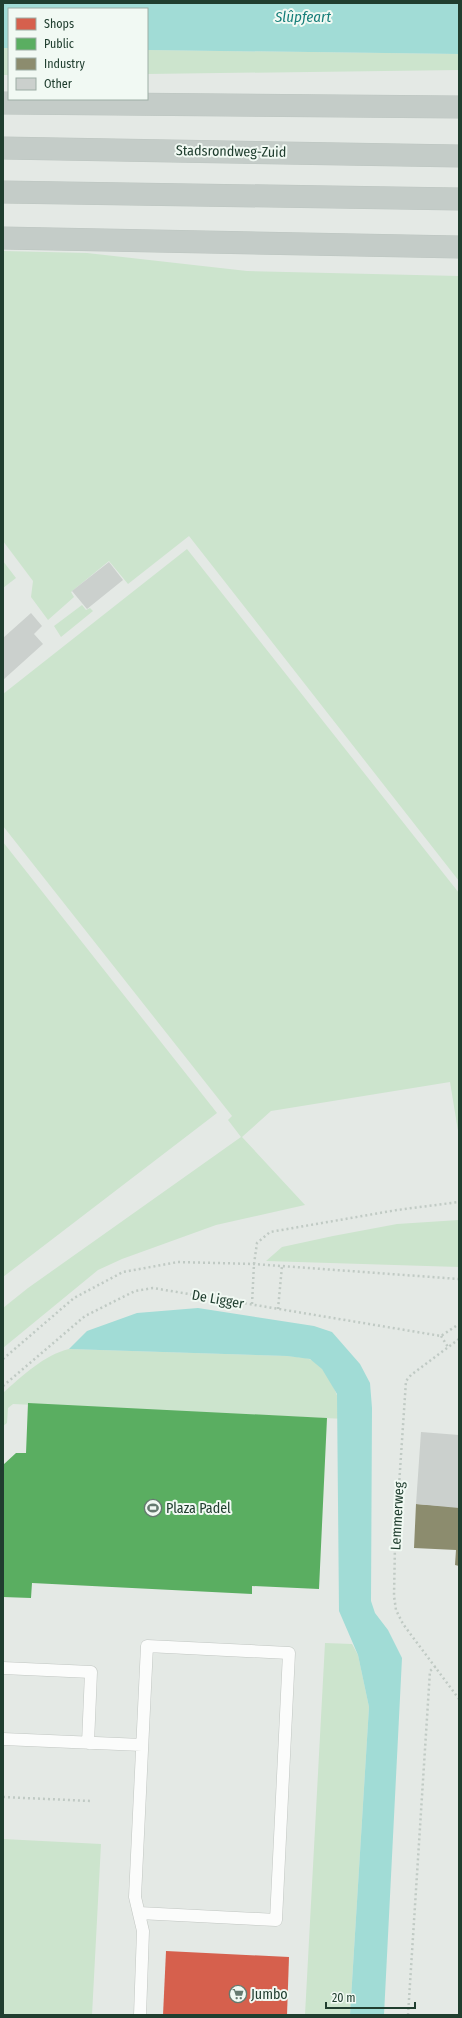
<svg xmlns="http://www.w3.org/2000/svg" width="462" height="2018" font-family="'Fira Sans Condensed',sans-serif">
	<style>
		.green { fill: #cce4cd }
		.water { fill: #a1dcd6 }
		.shops { fill: #d6604d }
		.public { fill: #5aae61 }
		.industry { fill: #8c8c6e }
		.building { fill: #cbd0cd }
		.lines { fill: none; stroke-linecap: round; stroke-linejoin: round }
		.service-casing { stroke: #c1c6c2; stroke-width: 13 }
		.trunk-casing { stroke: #bcc5c0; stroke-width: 23 }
		.path { stroke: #c0cac4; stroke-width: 2.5; stroke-dasharray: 2 3; stroke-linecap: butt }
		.service { stroke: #fbfcfb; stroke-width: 12 }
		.trunk { stroke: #c4ccc8; stroke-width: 22 }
		.labels { text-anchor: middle; stroke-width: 4; stroke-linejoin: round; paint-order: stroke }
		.street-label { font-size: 14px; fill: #203e2f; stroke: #f1f9f3 }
		.poi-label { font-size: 14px; fill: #203e2f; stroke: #f1f9f3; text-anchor: start }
		.water-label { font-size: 15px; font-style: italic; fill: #157e79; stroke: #f1f9f3 }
	</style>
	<rect width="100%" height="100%" fill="#e4e9e5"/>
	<path class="green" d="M3 48H9V75H3Z
		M147 50 459 54V70L147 74Z
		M3 251 87 253 247 271 459 276V881L189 536 128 584 109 561 71 592 74 597 48 620 31 597 33 581 3 541Z
		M187 549 459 893V1137L450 1082 271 1111 242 1137 305 1205 216 1225 122 1259 98 1270 3 1348V1308L28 1288 241 1137 228 1120 232 1116 3 826V694Z
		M3 561 16 578 3 588Z
		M82 605 86 610 90 608 93 611 61 637 54 626Z
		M3 842 217 1113 3 1277Z
		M459 1220V1267L266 1261 282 1247 333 1236 397 1224Z
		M69 1349 287 1356C294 1357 303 1357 309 1359 328 1365 340 1402 346 1419L13 1404 8 1408 7 1423 3 1426V1393C22 1376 44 1355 69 1349Z
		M325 1643 352 1644 358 1655 369 1707 350 2015H305Z
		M3 1839 101 1844 92 2015H3Z"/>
	<path class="water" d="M3 3H459V54L147 50V9H9V48H3Z
		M198 1308 314 1326 332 1332 360 1364 370 1383 372 1408 371 1601 375 1613 388 1630 402 1658 384 2015H350L369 1707 358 1655 339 1611 337 1394 322 1369 310 1359 287 1356 69 1349 87 1331 137 1313Z"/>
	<path class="shops" d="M166 1951 289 1957 287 2015H163Z"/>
	<path class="public" d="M28 1403 327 1418 319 1589 252 1586V1594L32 1583 31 1598 3 1597V1465L16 1453H26Z"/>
	<path class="industry" d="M416 1504 459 1507V1566L455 1565 456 1550 414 1548Z"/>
	<path class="building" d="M109 562 123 580 87 609 72 591Z
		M31 613 42 626 34 634 43 644 3 680V638Z
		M421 1432 459 1435V1508L416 1504Z"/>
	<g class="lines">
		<defs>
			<path id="service" d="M3 1668 91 1672 88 1743
				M3 1739 142 1745
				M139 1913 276 1920 289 1653 147 1646 135 1897 143 1931 140 2015"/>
			<path id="trunk" d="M3 103 459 107
				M3 148 459 156
				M3 192 459 199
				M3 238 459 247"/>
		</defs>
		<use href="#service" class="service-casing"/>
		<use href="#trunk" class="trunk-casing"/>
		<path class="path" d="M252 1304 254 1264 257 1243 270 1232 397 1210 459 1202
			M278 1309 282 1266
			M441 1336 448 1347
			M459 1339 411 1375 406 1381 395 1545 394 1596 396 1610 403 1624 459 1699
			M3 1359 74 1298 123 1272 178 1262 254 1264 459 1279
			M3 1386 85 1316 135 1291 153 1288 441 1336 459 1324
			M3 1797 91 1801
			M408 2015 430 1671 436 1666"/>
		<use href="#service" class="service"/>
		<use href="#trunk" class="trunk"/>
	</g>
	<defs>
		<symbol id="stadium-ring" viewBox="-11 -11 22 22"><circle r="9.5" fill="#f1f9f3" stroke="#657a6f" stroke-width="1.5"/><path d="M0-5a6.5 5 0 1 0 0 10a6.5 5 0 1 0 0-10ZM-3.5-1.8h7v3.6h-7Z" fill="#657a6f"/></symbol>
		<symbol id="supermarket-ring" viewBox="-11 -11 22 22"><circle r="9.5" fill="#f1f9f3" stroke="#657a6f" stroke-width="1.5"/><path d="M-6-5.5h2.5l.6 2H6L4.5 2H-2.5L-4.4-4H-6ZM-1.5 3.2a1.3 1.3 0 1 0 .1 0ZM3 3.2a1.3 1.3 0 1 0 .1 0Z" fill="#657a6f"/></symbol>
	</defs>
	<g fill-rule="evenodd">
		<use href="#stadium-ring" x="143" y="1498" width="20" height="20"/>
		<use href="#supermarket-ring" x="228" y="1984" width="20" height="20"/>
	</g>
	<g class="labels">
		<g class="street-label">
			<text transform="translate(231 151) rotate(1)" y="5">Stadsrondweg-Zuid</text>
			<text transform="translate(218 1299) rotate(10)" y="5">De Ligger</text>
			<text transform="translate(397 1516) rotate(-87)" y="5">Lemmerweg</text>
		</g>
		<g class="poi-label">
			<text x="166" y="1513">Plaza Padel</text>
			<text x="251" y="1999">Jumbo</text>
		</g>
		<g class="water-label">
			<text x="303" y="22">Slûpfeart</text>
		</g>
	</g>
	<rect width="462" height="2018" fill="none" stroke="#203e2f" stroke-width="8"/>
	<rect x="8" y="8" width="140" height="92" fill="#f1f9f3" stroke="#9daea5"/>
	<rect x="16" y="18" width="20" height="12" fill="#d6604d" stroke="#9daea5"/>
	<text x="44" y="28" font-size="12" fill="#203e2f">Shops</text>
	<rect x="16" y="38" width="20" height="12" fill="#5aae61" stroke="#9daea5"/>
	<text x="44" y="48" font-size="12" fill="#203e2f">Public</text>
	<rect x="16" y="58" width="20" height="12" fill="#8c8c6e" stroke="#9daea5"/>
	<text x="44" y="68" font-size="12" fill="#203e2f">Industry</text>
	<rect x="16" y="78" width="20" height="12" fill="#cbd0cd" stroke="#9daea5"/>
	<text x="44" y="88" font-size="12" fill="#203e2f">Other</text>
	<path d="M326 2002v6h89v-6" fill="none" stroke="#203e2f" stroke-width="2"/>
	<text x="332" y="2002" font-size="12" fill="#203e2f" stroke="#f1f9f3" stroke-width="3" paint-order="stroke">20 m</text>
</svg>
